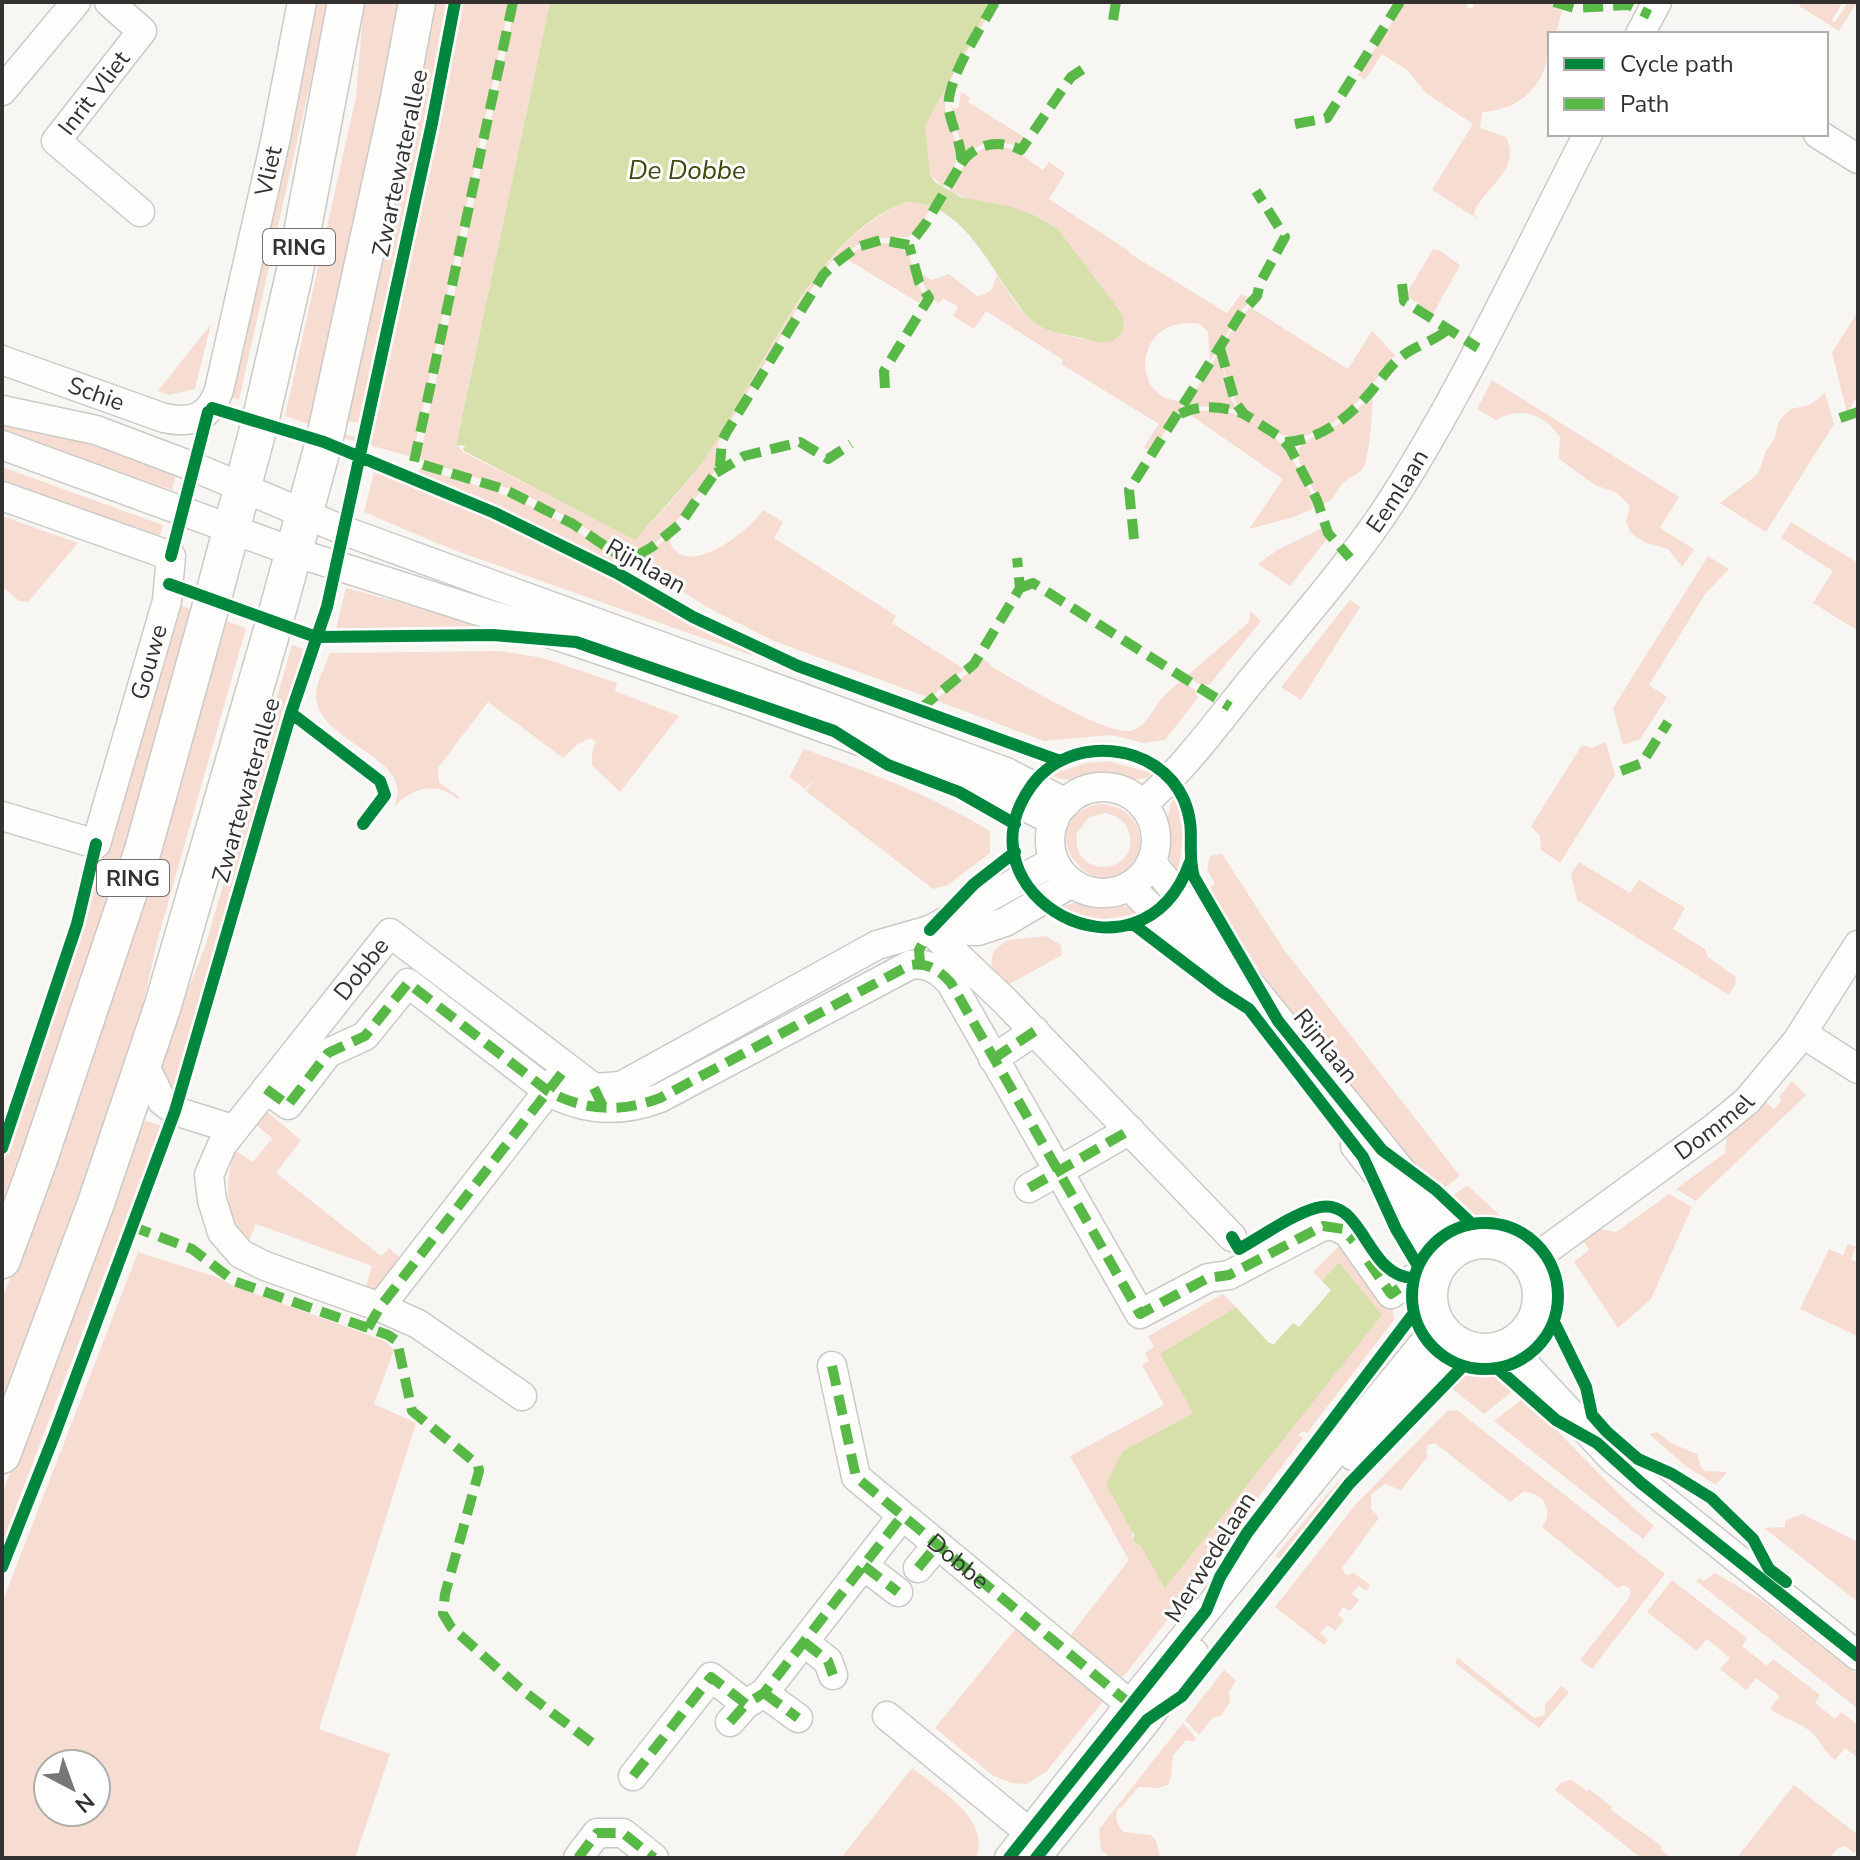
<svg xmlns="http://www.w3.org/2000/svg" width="1860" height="1860" font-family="'Nunito Sans',sans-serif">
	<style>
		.green { fill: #f7dcd1; fill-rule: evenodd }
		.water { fill: #d7dfaa }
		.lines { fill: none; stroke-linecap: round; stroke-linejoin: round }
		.minor-casing { stroke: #cbcac8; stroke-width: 31 }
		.major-casing { stroke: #cbcac8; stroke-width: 39 }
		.minor { stroke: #fefefd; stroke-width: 28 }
		.major { stroke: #fefefd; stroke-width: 36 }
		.quiet { stroke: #58b947; stroke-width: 10; stroke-dasharray: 20 10; stroke-linecap: butt }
		.cycleway-casing { stroke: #fff; stroke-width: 17 }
		.cycleway { stroke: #00873e; stroke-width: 12 }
		.labels { text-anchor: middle; stroke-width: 6; stroke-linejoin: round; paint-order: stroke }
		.shield { fill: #fff; stroke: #70706f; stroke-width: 2 }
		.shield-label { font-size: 22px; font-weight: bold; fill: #333231 }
		.street-label { font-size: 24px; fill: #333231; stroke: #fff }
		.water-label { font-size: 26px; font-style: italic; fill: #40470e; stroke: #fff }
	</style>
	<rect width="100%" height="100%" fill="#f8f6f3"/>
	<path class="green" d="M314 2H331L307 97 239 400 230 397Z
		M364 2H402L312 425 285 416 356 97Z
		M431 2H449L416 175 361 423 348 421 345 434 358 438 357 442 338 436Z
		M462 2H510L414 449 409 456 369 445 432 158Z
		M516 2H550L456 444 463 452 635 539C661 513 690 482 710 451 757 378 807 260 881 215 889 210 898 203 908 202 916 201 925 204 932 207L916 230 908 237 882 238 861 243 831 262 797 309 719 441C717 451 719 462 714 472 709 483 700 492 692 502 673 524 658 552 625 554L575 521 522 493 422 460 420 456Z
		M991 2C990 24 951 67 946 94 938 136 978 137 943 187L930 174 924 127Z
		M1405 2H1468L1467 7 1472 9 1475 2H1547L1562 11 1556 34H1550C1550 79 1527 109 1482 112L1480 128 1506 137C1523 171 1480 190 1474 214L1478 219 1432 190 1473 124 1426 93 1407 70 1382 54 1365 80 1358 75Z
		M1801 2H1843L1832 20 1835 22 1848 2H1857L1839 31 1799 6Z
		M961 92 970 98 968 102 1024 137 1017 146C998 140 979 141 964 157L951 106 956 109 959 106Z
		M1001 146 1015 150 1043 170 1049 162 1065 173 1049 199 1129 251V253L1227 313 1241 294 1252 299 1243 309 1210 361 1208 332 1200 324C1133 312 1127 404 1185 401L1152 452 1144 447 1159 424 1061 364 1063 360 986 311 974 329 953 316 958 307 943 298 939 304 928 294 918 272 932 280 949 274 978 297 991 291 997 275C1008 291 1020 314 1037 325 1050 333 1105 347 1117 338 1125 332 1122 322 1122 314L1058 229 1034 215 1012 207 968 199 949 191C963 168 970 145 1001 146Z
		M884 243C919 247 908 270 924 296L919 303 845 258 862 247Z
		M1433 249 1439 250 1460 265 1433 314 1406 295Z
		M1250 307 1348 369 1372 331 1395 355C1372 386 1344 426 1304 436 1283 441 1253 424 1239 407 1230 395 1223 369 1222 354 1221 343 1242 315 1250 307Z
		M1858 311V395L1847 413 1832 353Z
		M211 324 195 389 169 395 158 391Z
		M1219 352 1231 399 1238 410 1199 406 1183 410Z
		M1492 380 1679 497 1660 528 1694 549 1682 567 1668 549 1644 542 1631 533 1626 522 1630 506 1617 493 1595 485 1563 462 1559 458 1560 437C1544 414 1521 406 1496 420L1477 409Z
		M1825 393 1834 424 1766 532 1720 503 1758 474 1766 451 1775 438 1778 424 1783 416 1791 409 1810 405Z
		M1372 397C1374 405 1368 461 1364 467 1358 475 1350 477 1343 483 1334 493 1337 499 1321 505L1299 461 1298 450 1304 442 1337 425Z
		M1213 410C1271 414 1292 455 1315 501L1312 509 1294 517 1249 529 1283 479 1186 412Z
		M2 420 79 434 176 474 172 490 2 432Z
		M2 467 163 525 159 540 2 486Z
		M420 468C450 477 481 485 509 497 550 513 588 537 623 562L620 569 510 513 417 476Z
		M374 472 492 517 619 581 691 623 752 652 751 655 451 549 364 512Z
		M763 510 783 522 774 538 896 616 892 623 964 669 930 698 774 641 707 607 635 561 672 535 670 543C688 580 749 531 763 510Z
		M2 516 78 543 28 602 19 601 2 586Z
		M1791 522 1858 563V631L1813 603 1833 571 1781 538Z
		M1321 529 1327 539 1290 586 1258 564 1277 550Z
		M1708 556 1729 569 1705 594 1649 685 1667 697 1640 739 1623 745 1613 708Z
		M346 588 476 623 477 626 336 629Z
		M1350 600 1360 607 1301 700 1281 687Z
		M177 604 193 610 119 869 2 1220V1166L114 827Z
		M1250 611 1261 621 1209 685 1198 684 1187 676 1249 622Z
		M220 619 246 628 157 942 132 1054 2 1415V1300L51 1167Z
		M292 645 307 650 285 708 170 1098 158 1065 206 944Z
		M500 651 543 658 617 683 615 691 679 716 620 792 592 765V752L596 742 591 738 578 744 563 758 488 702 438 768 439 782 459 797 457 799C436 779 408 790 394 807 418 756 314 743 316 694 316 682 326 665 330 653Z
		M982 657 994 668C1017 681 1112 740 1134 730 1147 724 1154 708 1163 697 1168 691 1175 686 1181 681L1195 690 1198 698 1165 740 1144 743 1111 735 1044 741 935 700 976 666Z
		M1606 742 1615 775 1560 863 1541 850 1540 836 1531 826 1582 745 1592 748Z
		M804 749C870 773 930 794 990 831V853L948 885 933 889 806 791 815 779 805 789 789 777Z
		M1108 761 1144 771 1145 768 1154 774C1138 785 1121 776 1102 776 1084 776 1068 785 1051 775L1061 767 1062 771 1086 763Z
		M1176 799 1182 812 1179 813 1183 834 1179 867 1183 868 1179 877C1163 853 1164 828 1172 800Z
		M1099 804C1128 803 1151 832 1135 859 1098 921 1022 819 1099 804ZM1106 813C1117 816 1126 821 1129 833 1141 874 1070 882 1077 833L1089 817Z
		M1222 854 1285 951 1460 1176 1443 1189 1398 1150 1260 971 1207 889 1215 884 1207 870 1210 856Z
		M1579 862 1630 893 1639 880 1685 908 1673 929 1705 949 1708 957 1736 977 1735 985 1729 995 1577 900 1571 874Z
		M1073 903 1123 906 1131 908 1140 917 1134 919 1132 915 1097 920 1066 912 1065 916 1056 909Z
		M1046 936 1061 945 1062 955 1004 987C993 975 987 965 995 949L1008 940Z
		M1792 1081 1806 1095 1696 1201 1676 1189 1725 1153 1727 1136 1765 1101 1774 1109 1782 1100 1779 1097Z
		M266 1111 301 1140 276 1173 381 1256 389 1248 403 1260 378 1290 366 1287 372 1266 256 1224 249 1240C223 1220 225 1179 235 1151L253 1162 272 1138 256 1125Z
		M140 1119 161 1126 2 1544V1494L56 1354Z
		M1467 1185 1507 1222 1478 1217 1452 1197Z
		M1669 1194 1692 1207 1651 1299 1618 1328 1574 1262 1589 1250 1583 1241 1599 1229 1616 1232Z
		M1346 1239 1393 1308 1394 1320 1307 1433 1303 1431 1299 1435 1303 1438 1243 1518 1225 1546 1124 1676 1112 1677 1066 1641 1129 1560 1070 1456 1164 1405 1142 1365 1149 1361 1145 1353 1154 1347 1148 1336 1223 1294 1236 1307 1160 1354 1193 1413 1123 1451 1133 1540 1142 1548 1382 1316 1339 1262 1322 1281 1313 1272Z
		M1848 1244 1856 1247 1851 1259 1858 1263 1857 1336 1800 1309 1829 1249 1843 1255Z
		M138 1252 219 1278 231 1285 385 1341 394 1350 374 1404 416 1423 319 1729 390 1754 355 1858H2V1603ZM48 1764H96V1812H48Z
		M1482 1370 1494 1374 1513 1391 1484 1414 1450 1387 1466 1372Z
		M1427 1387 1434 1392 1336 1493 1283 1561 1275 1556 1328 1493Z
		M1522 1399C1569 1438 1607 1486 1654 1526L1643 1539 1494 1421Z
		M1457 1410 1665 1574 1592 1669 1580 1660 1630 1597V1589L1624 1585 1618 1588 1542 1527C1555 1510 1543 1492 1523 1492L1510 1502 1435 1443 1428 1445 1426 1452 1428 1456 1401 1490 1385 1484 1371 1495V1508L1379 1518 1342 1568 1346 1575 1354 1573 1370 1585 1366 1591 1358 1586 1352 1594 1359 1600 1350 1611 1343 1607 1338 1615 1344 1620 1335 1631 1327 1625 1320 1633 1328 1640 1324 1645 1275 1607 1356 1504 1447 1411Z
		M1657 1432 1671 1443 1697 1454 1701 1467 1705 1471 1727 1472 1716 1485 1687 1467 1649 1434Z
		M1802 1514 1858 1542V1602L1764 1528 1785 1527V1521Z
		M1715 1573 1763 1601 1858 1675V1709L1696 1581 1699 1578 1704 1581Z
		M1672 1580 1747 1638 1742 1646 1767 1666 1773 1659 1820 1695 1815 1703 1835 1719 1841 1712 1858 1725V1758L1845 1748 1835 1760C1822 1750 1821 1740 1810 1731 1797 1721 1783 1719 1770 1709L1780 1696 1756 1678 1746 1690 1720 1669 1730 1658 1707 1639 1697 1651 1647 1612Z
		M1016 1628 1106 1698 1046 1772 1026 1784 1012 1783 992 1775 935 1728Z
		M1458 1658 1534 1718 1545 1715V1705L1561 1686 1569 1692 1539 1728 1455 1663Z
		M1224 1670 1236 1680 1229 1692 1230 1701 1221 1716 1212 1718 1199 1735 1185 1720Z
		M1183 1723 1196 1738 1193 1742 1186 1740 1173 1756 1171 1777 1168 1785 1158 1788 1138 1787 1121 1808 1119 1807C1114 1816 1116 1825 1124 1832L1151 1835 1156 1840 1160 1858H1111L1101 1850 1099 1829Z
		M912 1768C938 1789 991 1818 976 1858H841Z
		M1572 1780 1587 1791 1589 1789 1612 1807 1611 1810 1662 1846 1660 1849 1671 1858H1641L1555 1790 1562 1782Z
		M1794 1785 1858 1835V1848L1854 1853 1845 1846 1838 1848 1829 1858H1743L1739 1855Z"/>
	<path class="water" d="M550 2H991L925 126 930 174 935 182 960 197 1012 207 1034 215 1058 229 1122 314C1126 327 1122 340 1107 342 1098 343 1086 339 1077 337 1063 334 1048 332 1036 324 1026 317 1019 306 1012 296 986 260 959 201 906 202 816 234 760 374 710 451 689 483 660 511 635 540L464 451 463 448 466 446 456 445Z
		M1339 1262 1382 1315 1165 1588 1142 1548 1133 1540 1134 1535 1106 1484 1123 1451 1193 1413 1160 1354 1236 1307 1269 1343 1274 1344 1293 1323 1299 1327 1331 1290 1322 1281Z"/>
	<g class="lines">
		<defs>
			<g id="minor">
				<path d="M109 2 142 31 56 141 140 212"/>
				<path d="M1640 34 1657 2"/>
				<path d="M2 91 76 2"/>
				<path d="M1818 134 1858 159"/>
				<path id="s1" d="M2 360 164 418C191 424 210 418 219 390L275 142 302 2"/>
				<path d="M2 410 96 430 194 467 345 531 1006 772 1066 803"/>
				<path d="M2 445 294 552 576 642 749 701 979 784 1054 821"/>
				<path d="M2 496 171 556 167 601 96 844 2 816"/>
				<circle cx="1103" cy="840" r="53"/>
				<path id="s2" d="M1143 804C1186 767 1219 720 1255 676 1302 619 1353 561 1393 499 1467 383 1525 256 1588 134"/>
				<path d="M1152 863 1464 1248"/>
				<path d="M1130 887 1228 985"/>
				<path d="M930 930 1004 1000 1232 1237"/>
				<path d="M931 930 978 931 1005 922 1072 883"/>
				<path d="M1803 1034 1858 1069"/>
				<path d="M993 1059 1035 1031"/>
				<path d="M144 1064 162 1101 175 1111 233 1129"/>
				<path d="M266 1089 288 1105 328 1053 365 1036 408 983 548 1091C584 1111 621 1113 660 1098L910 965C928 962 939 970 951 983L1140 1314 1208 1278 1229 1275 1323 1226H1335L1348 1233 1391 1294 1414 1278"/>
				<path d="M1355 1146 1412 1218 1443 1264"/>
				<path d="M1029 1188 1130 1130"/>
				<circle cx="1485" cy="1296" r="52"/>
				<path id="s3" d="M1527 1264 1714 1128 1747 1101 1797 1041 1858 945"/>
				<path d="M380 1307 558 1078"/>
				<path d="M1506 1344 1613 1459 1858 1656"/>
				<path d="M832 1366 856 1477 1144 1716"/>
				<path id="s4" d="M522 1396 418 1324 380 1307 265 1266 241 1254 222 1232 212 1200 209 1175 222 1145 390 933 594 1088 621 1086 877 945 930 930 1054 861"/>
				<path d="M1353 1456 1458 1341"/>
				<path d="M864 1566 898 1592"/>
				<path d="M918 1568 937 1545"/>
				<path d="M804 1642 828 1661 833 1675"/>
				<path d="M764 1693 798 1718"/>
				<path d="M887 1716 1041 1842"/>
				<path d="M730 1722 746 1704"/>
				<path d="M633 1776 711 1677 746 1704 764 1693 902 1516"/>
				<path d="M578 1858 597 1833H623L654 1858"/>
				<path d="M1009 1858 1135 1698 1440 1323"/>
				<path d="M1036 1858 1147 1720 1194 1653"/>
			</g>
			<path id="major" d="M2 1260 38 1162 143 850 213 598 260 422 294 275 346 2
				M2 1455 96 1203 163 1005 275 620 324 442 398 103 417 2"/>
		</defs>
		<use href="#minor" class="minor-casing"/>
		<use href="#major" class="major-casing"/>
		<use href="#minor" class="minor"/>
		<use href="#major" class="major"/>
		<g class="quiet">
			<path d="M513 2 414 462 504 489 573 524 627 561 652 547 680 524 720 466 722 441 726 433 823 275 832 266 857 247 881 240 909 245 926 223 961 164C963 145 952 129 949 110 944 82 982 27 995 2"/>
			<path d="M1554 2 1574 8 1629 5 1650 15"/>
			<path d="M1113 20 1116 2"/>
			<path d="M1295 124 1327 118 1400 2"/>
			<path d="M961 164C975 143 999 139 1021 150L1071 77 1083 69"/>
			<path d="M1402 284 1404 301 1478 348"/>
			<path d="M1220 348 1235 402 1244 414 1280 437 1290 448 1317 500 1328 533 1350 558"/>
			<path d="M885 388 884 371 929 298 919 282 909 245"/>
			<path d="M1180 414C1200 404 1223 406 1244 414"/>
			<path d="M1840 418 1858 412"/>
			<path d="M1285 442C1320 441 1352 415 1373 389 1382 378 1390 366 1401 357 1416 345 1435 341 1448 329"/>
			<path d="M716 473 744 456 800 442 828 459 851 444"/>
			<path d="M1134 539 1129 490 1242 312 1257 296 1260 283 1285 237 1256 191"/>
			<path d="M1020 588 1033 583 1230 707"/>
			<path d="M920 709 974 664 1020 588 1017 558"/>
			<path d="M1621 771 1642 763 1668 722"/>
			<path d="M920 964 919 950 930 930"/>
			<path d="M993 1059 1035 1031"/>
			<path d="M594 1088 606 1113"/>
			<path d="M266 1089 288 1105 328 1053 365 1036 408 983 548 1091C584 1111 621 1113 660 1098L910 965C928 962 939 970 951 983L1140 1314 1208 1278 1229 1275 1323 1226 1343 1229 1354 1241"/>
			<path d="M1029 1188 1130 1130"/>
			<path d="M131 1226 192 1249 234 1281 388 1335 397 1341 412 1411 478 1465 479 1471 445 1594 443 1614 451 1627 522 1690 592 1743"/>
			<path d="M1368 1261 1391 1294 1414 1278"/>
			<path d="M368 1328 380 1307 566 1068"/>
			<path id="s5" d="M832 1366 856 1477 1136 1709"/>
			<path d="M864 1566 898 1592"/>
			<path d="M918 1568 937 1545"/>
			<path d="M804 1642 828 1661 833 1675"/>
			<path d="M764 1693 798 1718"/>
			<path d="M730 1722 746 1704"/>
			<path d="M633 1776 711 1677 746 1704 764 1693 902 1516"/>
			<path d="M578 1858 597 1833H623L654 1858"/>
		</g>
		<defs>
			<path id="cycleway" d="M212 408 324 442 495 513 617 573 693 617 798 666 1060 761
				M171 556 208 412
				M169 584 316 637 493 635 576 642 834 731 888 765 959 792 1015 824
				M291 713 380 781 385 795 363 824
				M1190 862C1141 999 952 895 1032 785 1069 734 1158 741 1184 800 1197 831 1186 849 1194 877L1278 1021 1382 1150 1436 1190 1471 1223
				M1133 924 1221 991 1249 1009 1363 1157 1396 1229 1418 1266
				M930 930 974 884 1015 852
				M2 1148 77 924 96 844
				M1412 1296a73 73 0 1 1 146 0a73 73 0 1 1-146 0Z
				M1232 1237 1239 1249C1261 1237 1291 1215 1316 1208 1364 1194 1365 1278 1414 1278
				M1554 1322 1586 1387 1592 1415 1607 1432 1638 1459 1672 1474 1711 1498 1753 1539 1769 1569 1786 1582
				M1497 1368 1556 1420 1597 1443 1641 1483 1858 1656
				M2 1567 54 1436 175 1111 291 713 327 607 432 123 455 2
				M1009 1858 1206 1611 1220 1577 1247 1533 1414 1313
				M1036 1858 1147 1720 1182 1696 1349 1484 1463 1366"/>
		</defs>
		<use href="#cycleway" class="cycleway-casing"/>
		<use href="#cycleway" class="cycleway"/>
	</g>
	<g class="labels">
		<g class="shield">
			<rect x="263" y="229" width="72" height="36" rx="6"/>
			<rect x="97" y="860" width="72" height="36" rx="6"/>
		</g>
		<g class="shield-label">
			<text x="299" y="255">RING</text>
			<text x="133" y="886">RING</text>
		</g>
		<g class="street-label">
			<text transform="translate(94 93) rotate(-52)" y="8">Inrit Vliet</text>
			<text transform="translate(400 163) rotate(-78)" y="8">Zwartewaterallee</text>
			<text dy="8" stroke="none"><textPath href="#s1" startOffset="466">Vliet</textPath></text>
			<text dy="8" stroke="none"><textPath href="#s1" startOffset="100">Schie</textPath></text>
			<text dy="8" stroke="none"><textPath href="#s2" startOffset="404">Eemlaan</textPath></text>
			<text transform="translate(646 566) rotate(29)" y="8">Rijnlaan</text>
			<text transform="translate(149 662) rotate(-74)" y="8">Gouwe</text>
			<text transform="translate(246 790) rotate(-74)" y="8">Zwartewaterallee</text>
			<text dy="8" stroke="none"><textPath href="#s4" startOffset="662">Dobbe</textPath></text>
			<text transform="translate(1326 1046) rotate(51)" y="8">Rijnlaan</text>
			<text dy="8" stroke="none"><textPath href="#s3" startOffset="232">Dommel</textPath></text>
			<text transform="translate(1210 1557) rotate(-58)" y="8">Merwedelaan</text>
			<text dy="8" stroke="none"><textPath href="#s5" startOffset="246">Dobbe</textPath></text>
		</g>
		<g class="water-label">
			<text x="687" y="179">De Dobbe</text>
		</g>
	</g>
	<rect width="1860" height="1860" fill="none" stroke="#333231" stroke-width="8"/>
	<rect x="1548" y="32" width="280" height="104" fill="#ffffff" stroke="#adadad" stroke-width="2"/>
	<rect x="1564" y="58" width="40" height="12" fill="#00873e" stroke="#adadad" stroke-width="2"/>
	<text x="1620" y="72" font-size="24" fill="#333231">Cycle path</text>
	<rect x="1564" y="98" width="40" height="12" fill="#58b947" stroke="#adadad" stroke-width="2"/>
	<text x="1620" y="112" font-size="24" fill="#333231">Path</text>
	<g transform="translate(72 1788) rotate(139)"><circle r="38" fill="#ffffff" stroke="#adadad" stroke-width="2"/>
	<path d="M0-6L14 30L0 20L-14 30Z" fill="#787775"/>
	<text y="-12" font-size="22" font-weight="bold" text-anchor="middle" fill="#333231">N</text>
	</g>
</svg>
